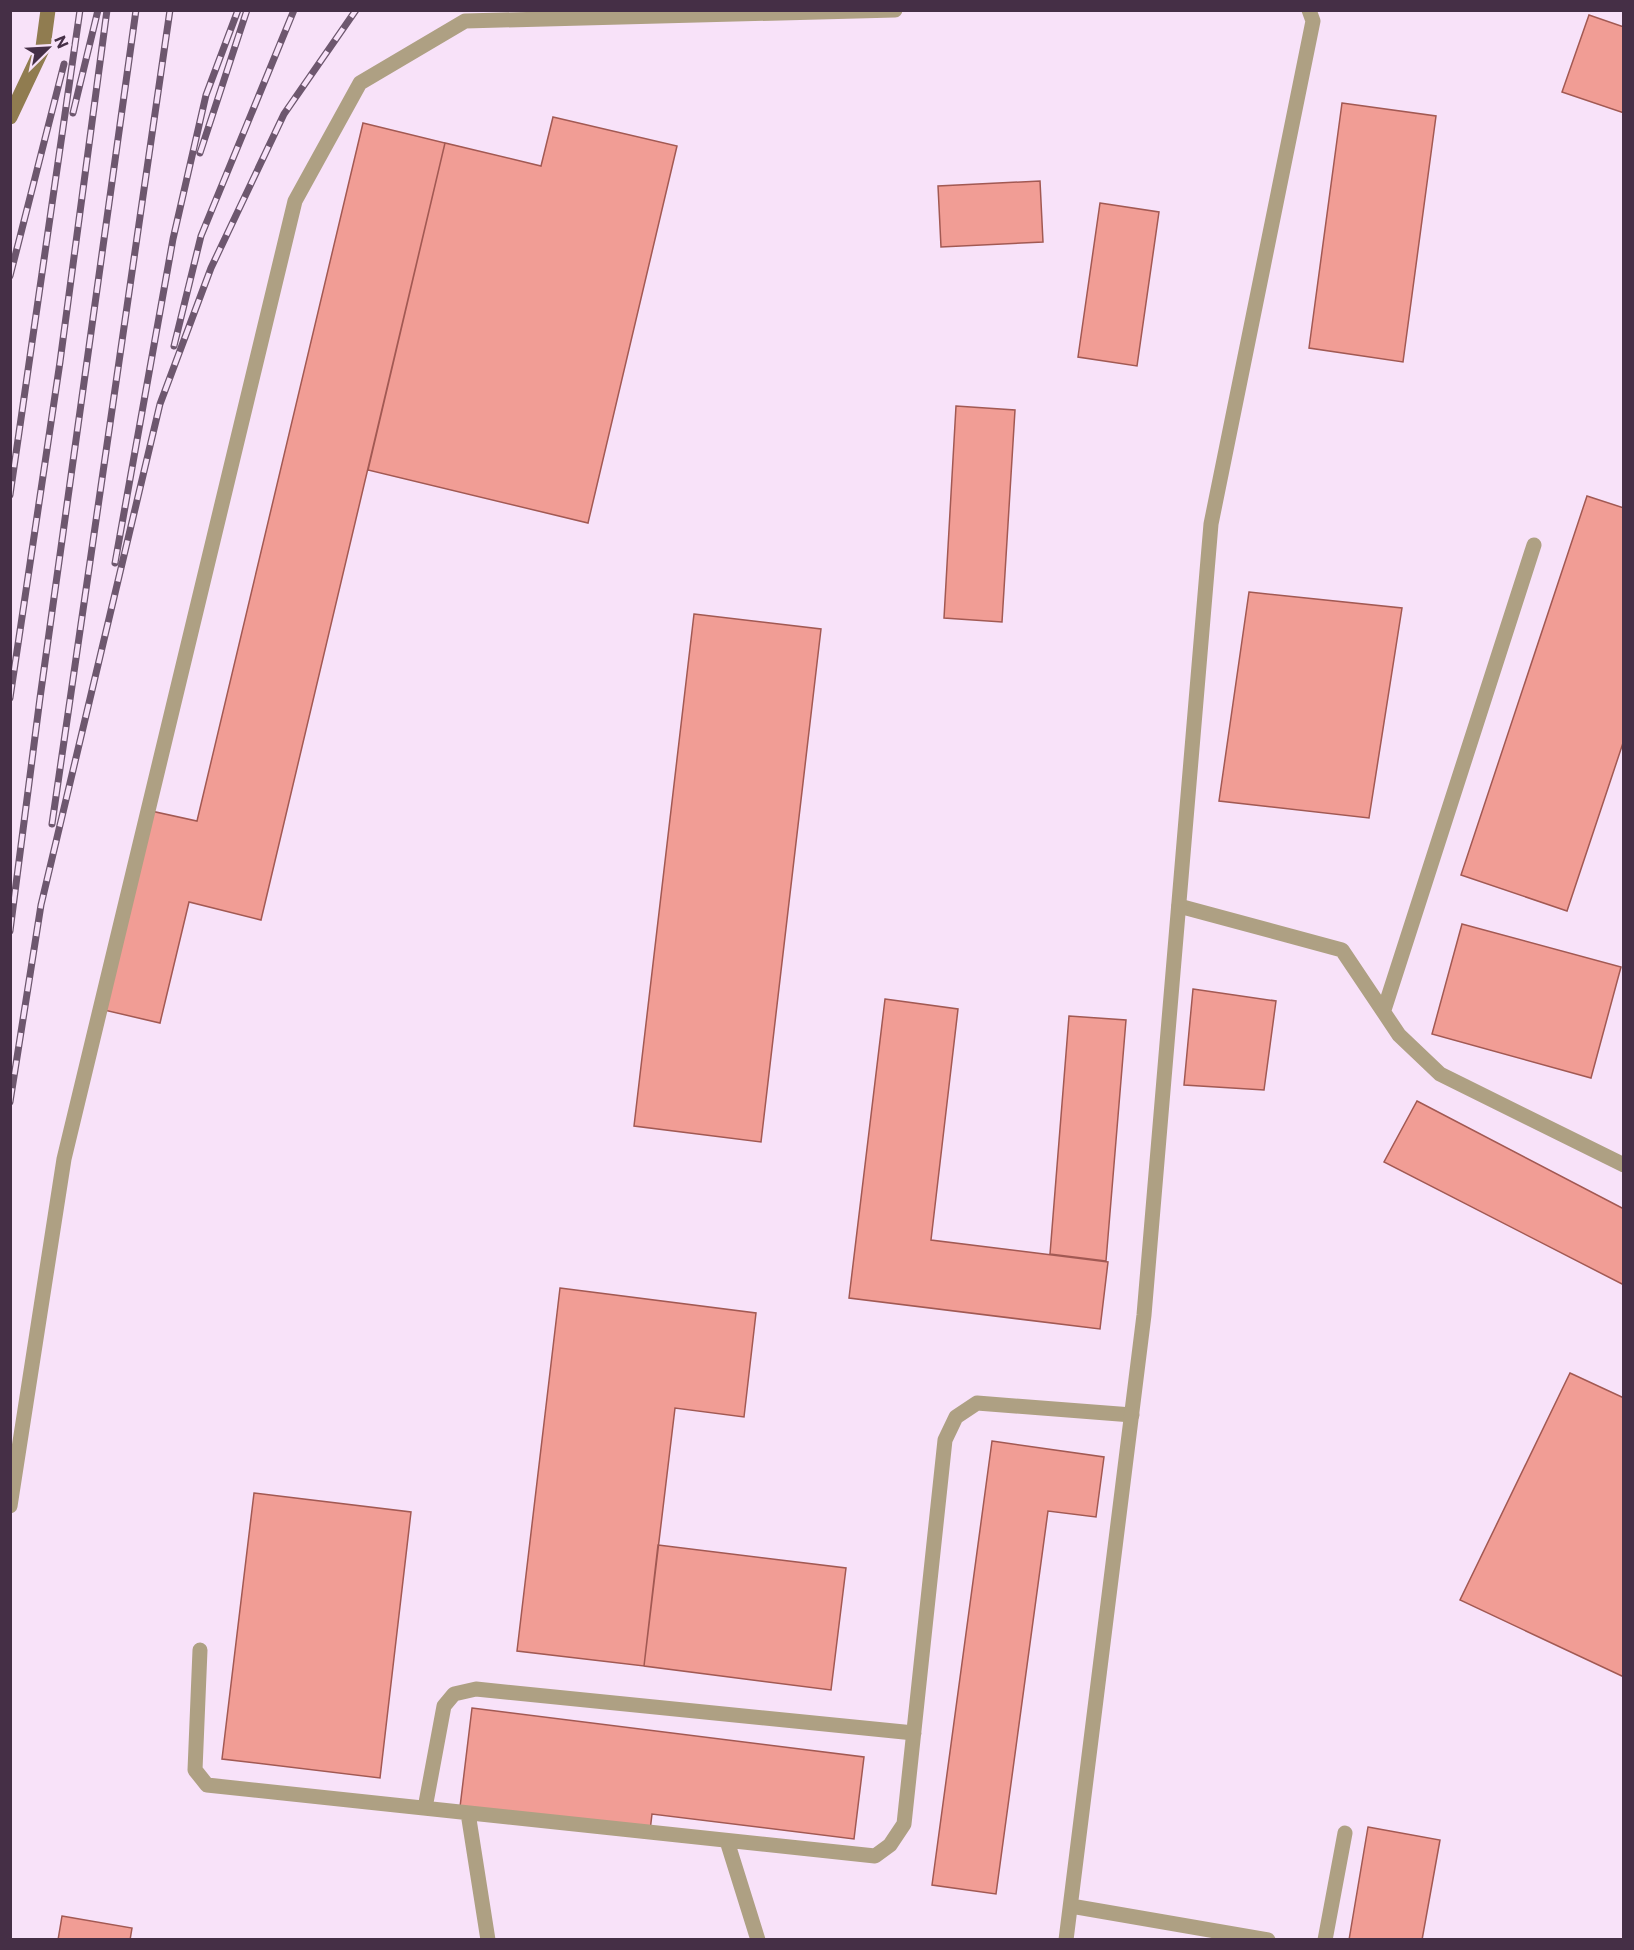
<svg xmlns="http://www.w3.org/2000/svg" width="1634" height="1950" font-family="Commissioner,sans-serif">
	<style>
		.building { fill: #f19d95; stroke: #a25953; stroke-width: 1.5 }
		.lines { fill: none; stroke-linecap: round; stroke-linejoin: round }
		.service { stroke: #aea083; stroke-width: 15 }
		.minor { stroke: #aea083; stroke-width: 15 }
		.secondary { stroke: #907c50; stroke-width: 15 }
		.rail-casing { stroke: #6d576e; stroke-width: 7 }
		.rail { stroke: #f8e2f9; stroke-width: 4.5; stroke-dasharray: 14; stroke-linecap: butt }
	</style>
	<rect width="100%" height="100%" fill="#f8e2f9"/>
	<path class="building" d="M1589 15 1624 27V113L1562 92Z
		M1342 103 1436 116 1403 362 1309 348Z
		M553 117 677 146 588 523 368 470 445 143 541 166Z
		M363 123 445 143 261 920 189 902 160 1023 104 1010 151 811 197 821Z
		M1040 181 1043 242 941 247 938 186Z
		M1100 203 1159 212 1137 366 1078 357Z
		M956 406 1015 410 1002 622 944 618Z
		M1587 496 1624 508V740L1567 911 1461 875Z
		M1249 592 1402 608 1369 818 1219 801Z
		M694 614 821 629 761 1142 634 1126Z
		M1462 924 1621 967 1591 1078 1432 1034Z
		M1193 989 1276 1001 1264 1090 1184 1085Z
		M885 999 958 1009 931 1240 1108 1262 1100 1329 849 1298Z
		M1069 1016 1126 1020 1106 1261 1050 1254Z
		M1417 1101 1624 1209V1285L1384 1162Z
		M560 1288 756 1313 744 1417 675 1408 644 1666 517 1651Z
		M1570 1373 1624 1398V1677L1460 1600Z
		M992 1441 1104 1457 1096 1517 1048 1511 996 1894 932 1885Z
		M254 1493 411 1512 380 1778 222 1759Z
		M658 1545 846 1568 831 1690 644 1666Z
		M472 1708 864 1757 854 1839 652 1814 650 1831 460 1807Z
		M1368 1827 1440 1840 1422 1940H1349Z
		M62 1916 132 1928 130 1940H58Z"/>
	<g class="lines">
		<path class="service" d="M1179 906 1342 950 1399 1035 1440 1074 1624 1165
			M1384 1010 1534 545
			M200 1650 195 1770 207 1785 875 1856 890 1845 904 1824 945 1440 956 1417 977 1403 1132 1415
			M425 1808 444 1706 454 1694 476 1689 914 1733
			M468 1813 488 1940
			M727 1841 758 1940"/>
		<path class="minor" d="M10 1506 64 1159 295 201 360 83 465 21 895 10
			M1071 1906 1268 1940
			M1066 1940 1144 1315 1211 524 1313 21 1309 10
			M1325 1940 1345 1833"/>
		<path class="secondary" d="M10 117 43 47 48 10"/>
		<defs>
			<path id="rail" d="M73 113 98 10
				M200 153 247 10
				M10 276 64 64
				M174 346 201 236 294 10
				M10 495 80 10
				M115 563 173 239 206 95 238 10
				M10 698 60 362 107 10
				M52 824 170 10
				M10 931 40 698 136 10
				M10 1102 41 905 160 404 211 268 284 114 356 10"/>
		</defs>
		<use href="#rail" class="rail-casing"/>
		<use href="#rail" class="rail"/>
	</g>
	<rect width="1634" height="1950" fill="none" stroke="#452f46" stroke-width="24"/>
	<g transform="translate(48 48) rotate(66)" stroke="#f8e2f9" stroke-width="4.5" paint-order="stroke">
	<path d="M0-4.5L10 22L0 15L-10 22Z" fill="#452f46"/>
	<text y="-9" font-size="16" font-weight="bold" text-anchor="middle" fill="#452f46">N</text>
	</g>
</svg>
